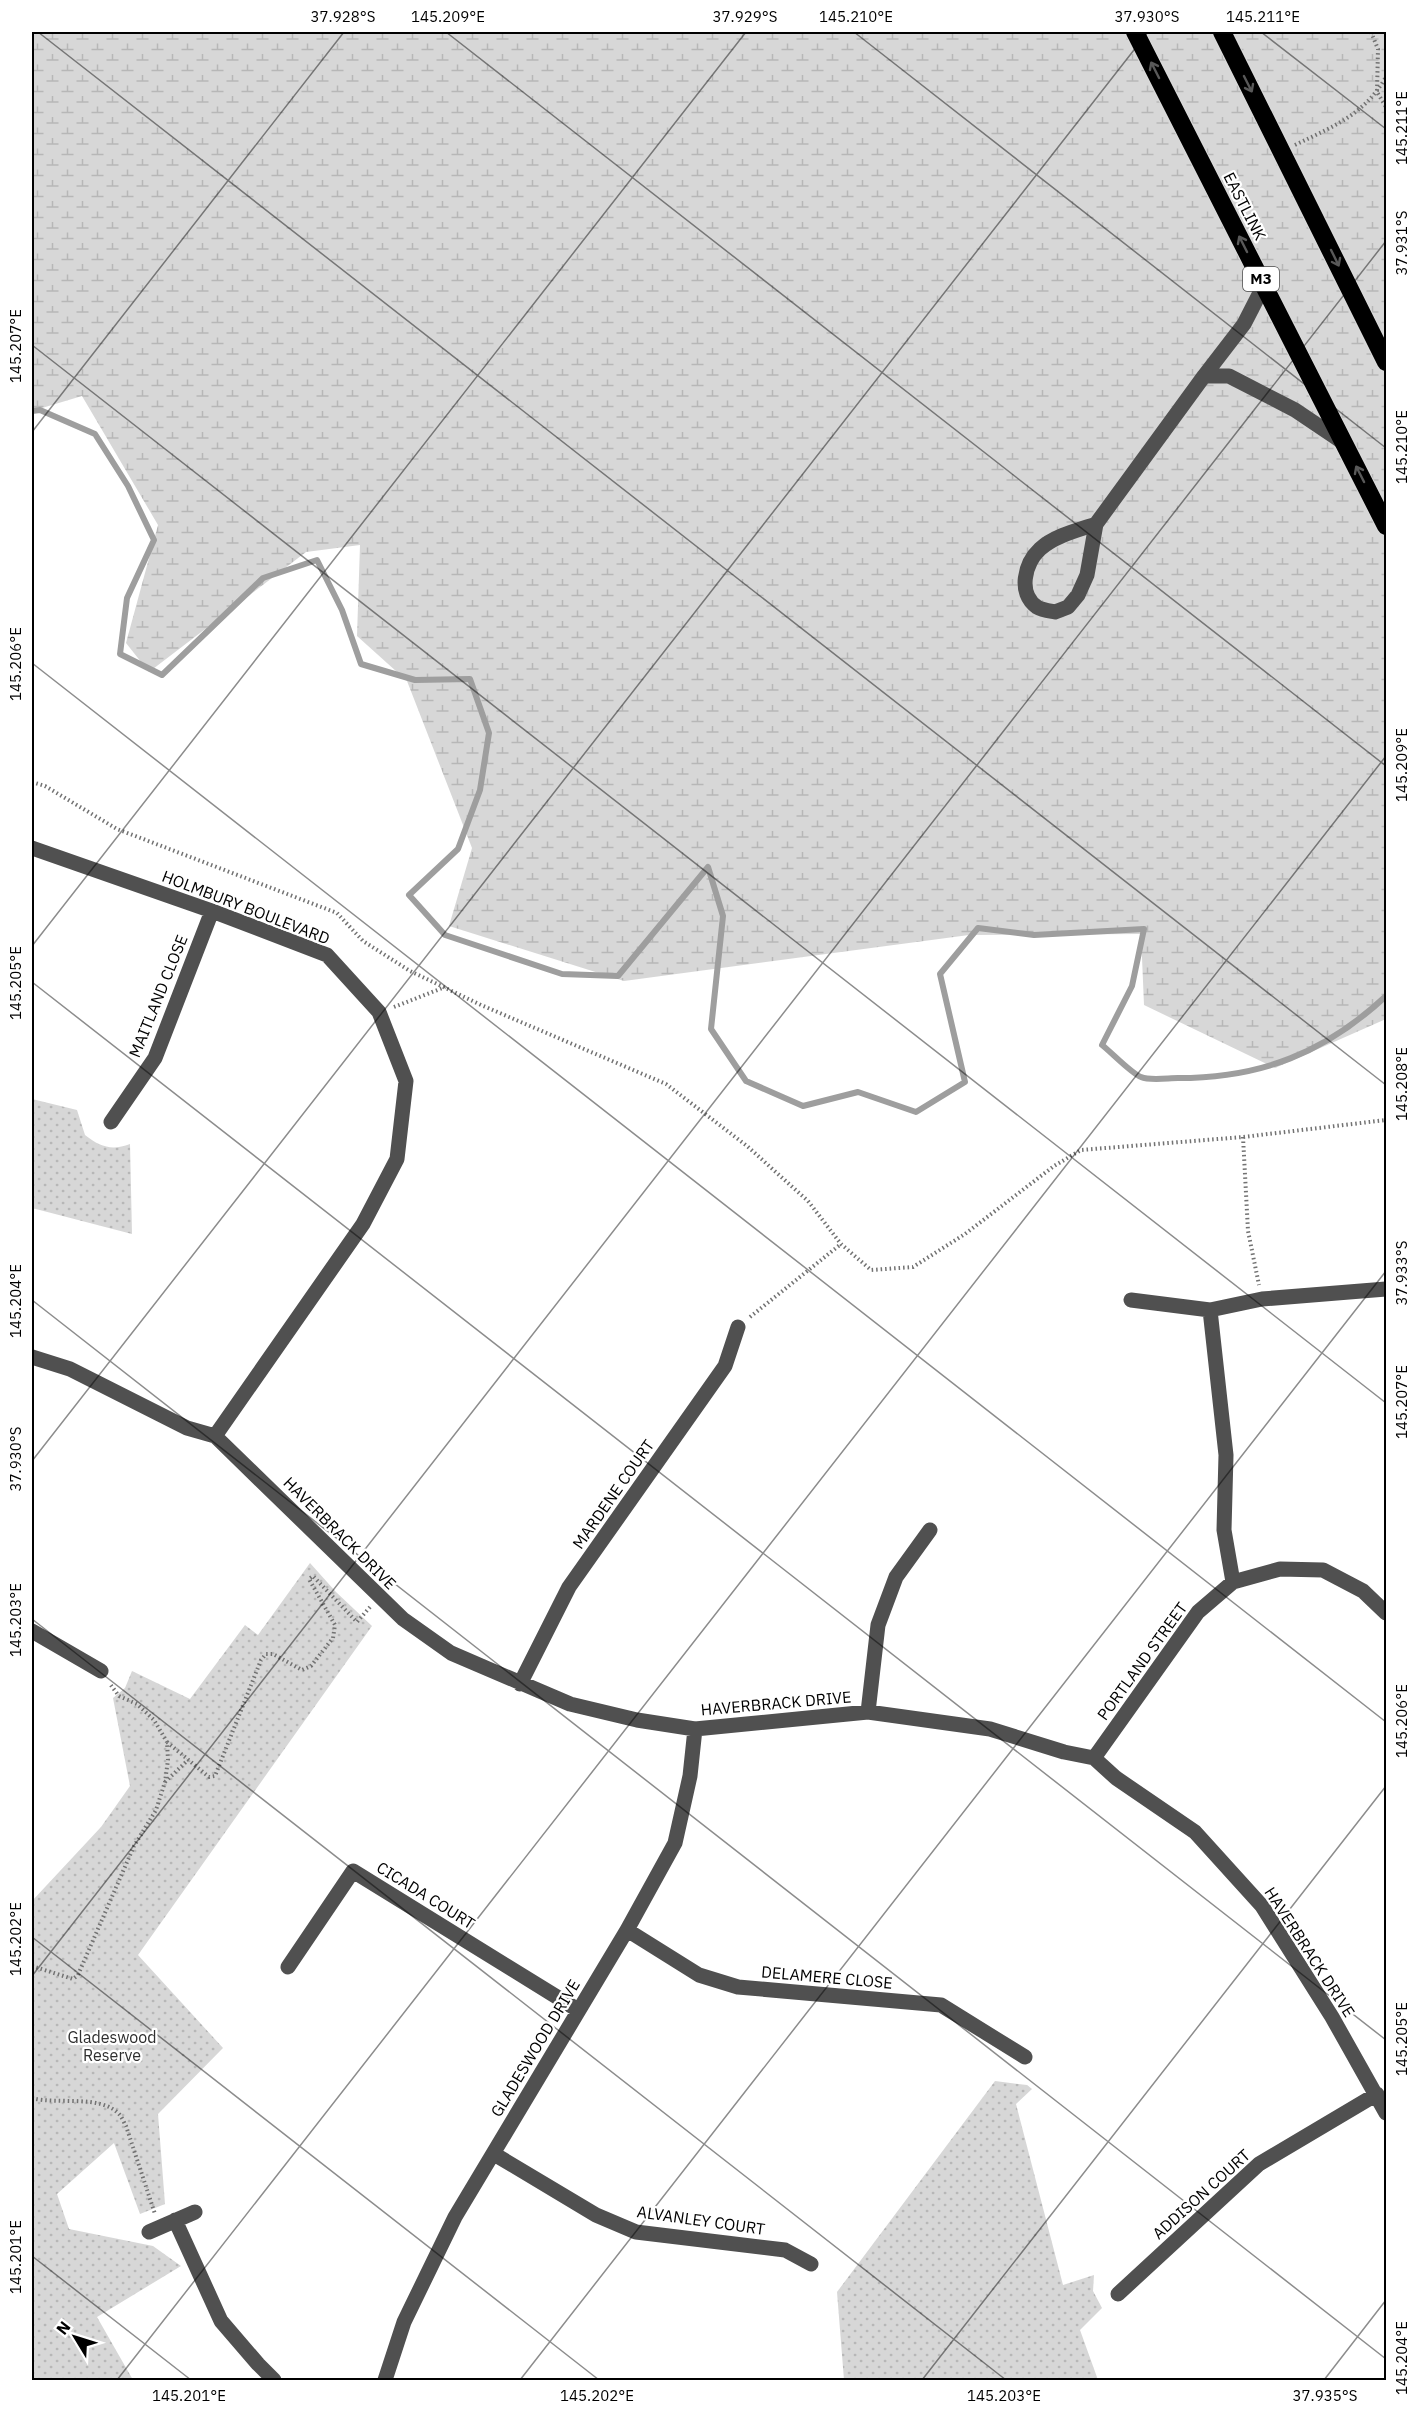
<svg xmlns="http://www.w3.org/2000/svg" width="1418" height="2412" font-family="'IBM Plex Sans',sans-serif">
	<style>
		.grass { fill: url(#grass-dots) }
		.wetland { fill: url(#wetland-marsh) }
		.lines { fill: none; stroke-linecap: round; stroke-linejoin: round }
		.stream { stroke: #9e9e9e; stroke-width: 6 }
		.highway-casing { stroke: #dbdbdb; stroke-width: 20 }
		.path { stroke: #727272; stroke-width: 4; stroke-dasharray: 1.5 3; stroke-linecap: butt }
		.minor { stroke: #505050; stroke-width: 15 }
		.highway { stroke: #000; stroke-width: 18 }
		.oneway { stroke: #595959 }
		.ticks { fill: none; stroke: #000; stroke-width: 1.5; stroke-opacity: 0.45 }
		.labels { text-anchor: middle; stroke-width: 4.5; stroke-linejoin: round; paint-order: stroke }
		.shield { fill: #fff; stroke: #4c4c4c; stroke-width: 1.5 }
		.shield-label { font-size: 15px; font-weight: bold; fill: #000 }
		.street-label { font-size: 16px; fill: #000; stroke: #fff }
		.park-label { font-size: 16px; fill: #2e2e2e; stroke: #fff }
		.neatline { fill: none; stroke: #000; stroke-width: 2 }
		.ticks-label { font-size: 15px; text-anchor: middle; fill: #000 }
	</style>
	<defs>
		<pattern id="grass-dots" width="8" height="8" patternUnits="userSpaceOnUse" patternTransform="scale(1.5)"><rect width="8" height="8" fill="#d7d7d7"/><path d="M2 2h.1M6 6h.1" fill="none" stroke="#b7b7b7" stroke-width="1.8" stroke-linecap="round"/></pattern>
		<pattern id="wetland-marsh" width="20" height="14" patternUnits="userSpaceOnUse" patternTransform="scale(1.5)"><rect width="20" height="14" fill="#d7d7d7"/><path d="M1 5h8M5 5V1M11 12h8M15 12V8" fill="none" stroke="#b7b7b7"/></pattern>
	</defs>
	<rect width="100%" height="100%" fill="#fff"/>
	<path class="grass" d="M32 1099 77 1110 85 1135C100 1147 112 1151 130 1144L132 1234 32 1208Z
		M310 1563 336 1592 372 1626 138 1955 223 2048 158 2114 165 2204 140 2214 114 2143 57 2194 69 2229 153 2246 181 2266 97 2317 133 2380H32V1901L101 1827 130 1786 113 1698 125 1688 132 1671 190 1699 245 1625 258 1635Z
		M995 2081 1027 2085 1032 2089 1016 2104 1063 2285 1094 2275 1093 2291 1102 2308 1080 2330 1098 2380H844L837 2292Z"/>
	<path class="wetland" d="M32 32H1386V1019L1275 1068 1144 1005 1141 934 969 935 624 981 449 926 472 848 407 681 357 636 360 545 306 552 149 672 126 643 158 525 82 396 32 411Z"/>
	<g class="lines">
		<path class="stream" d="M32 411 40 410 95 434 128 486 154 540 127 598 120 654 162 675 263 578 317 560 342 610 361 664 415 680 470 679 489 733 480 790 458 849 409 895 445 935 562 974 618 976 708 867 723 916 711 1029 746 1081 803 1106 858 1092 916 1112 965 1082 940 974 978 928 1034 935 1144 929 1132 986 1102 1045C1111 1052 1132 1074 1141 1077 1150 1081 1168 1078 1178 1078 1261 1078 1325 1053 1386 996"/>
		<defs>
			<path id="highway" d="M1135 32 1386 526
				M1222 32 1386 362"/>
		</defs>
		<use href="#highway" class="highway-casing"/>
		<path class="path" d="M1371 32 1378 49 1377 92 1386 107
			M1295 145C1334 126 1364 115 1386 77
			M32 782 45 786 117 829 337 913 363 941 410 971 481 1005 666 1084 747 1146 808 1201 841 1244 871 1270 913 1267 965 1234 1054 1166 1081 1150 1243 1137 1386 1120
			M394 1007 445 987
			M1243 1137 1248 1231 1259 1285
			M750 1317 841 1244
			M167 1742 209 1777 215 1776 261 1660 266 1654H273L302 1670 311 1666 333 1638 335 1625 309 1579 313 1576 357 1622 370 1607
			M165 1782 188 1760
			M32 1966 73 1979 78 1975 134 1846 156 1810 165 1782 168 1760 167 1742 154 1720 137 1704 119 1696 110 1684
			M32 2098C57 2105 100 2094 119 2114 122 2117 124 2123 126 2126L155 2214"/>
		<path class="minor" d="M1204 376 1244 324 1264 285
			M1096 524C1078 530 1054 536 1040 549 1025 563 1017 593 1037 607 1042 610 1050 611 1055 612L1068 607 1078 595 1087 575 1096 524 1204 376H1229L1295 410 1344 443
			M32 848 212 911 327 955 379 1012 406 1081 397 1159 363 1224 215 1436
			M111 1122 155 1058 212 911
			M1131 1300 1210 1310 1262 1299 1386 1289
			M1210 1310 1226 1455 1224 1530 1233 1582
			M32 1357 70 1369 187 1428 215 1436 403 1619 451 1653 570 1704 637 1720 695 1729 868 1712 990 1729 1064 1752 1094 1758 1116 1778 1195 1832 1262 1906 1332 2017 1386 2113
			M32 1631 101 1671
			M520 1684 569 1587 725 1366 738 1327
			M868 1712 878 1625 896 1577 930 1530
			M1094 1758 1198 1612 1233 1582 1280 1569 1323 1570 1363 1591 1386 1613
			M627 1930 699 1975 738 1987 941 2005 1025 2057
			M288 1967 353 1871 578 2010
			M494 2154 596 2215 636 2232 785 2250 811 2264
			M175 2220 221 2321 258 2364 274 2380
			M149 2232 195 2212
			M1118 2294 1259 2164 1377 2094
			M385 2380 404 2322 455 2217 627 1930 675 1843 690 1776 695 1729"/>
		<use href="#highway" class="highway"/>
	</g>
	<defs><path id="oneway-shaft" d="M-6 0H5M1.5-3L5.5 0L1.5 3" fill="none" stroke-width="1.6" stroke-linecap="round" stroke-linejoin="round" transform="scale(1.5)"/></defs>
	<g class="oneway">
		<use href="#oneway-shaft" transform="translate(1155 70) rotate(-117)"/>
		<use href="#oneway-shaft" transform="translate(1248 84) rotate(63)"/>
		<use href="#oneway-shaft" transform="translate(1243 244) rotate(-117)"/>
		<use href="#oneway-shaft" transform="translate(1335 258) rotate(64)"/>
		<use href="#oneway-shaft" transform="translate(1360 474) rotate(-117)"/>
	</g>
	<path class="ticks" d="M38 32 1386 1085M446 32 1386 766M854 32 1386 448M1261 32 1386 129M32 345 1386 1403M32 432 344 32M32 663 1386 1722M32 946 746 32M32 982 1386 2040M32 1300 1386 2359M32 1461 1148 32M32 1619 1006 2380M32 1937 599 2380M32 1976 1386 241M32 2256 191 2380M117 2380 1386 756M520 2380 1386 1271M922 2380 1386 1786M1324 2380 1386 2300"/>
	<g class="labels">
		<rect class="shield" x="1243" y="267" width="36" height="24" rx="4.5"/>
		<g class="shield-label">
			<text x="1261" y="284">M3</text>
		</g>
		<g class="street-label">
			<text transform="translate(1245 206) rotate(63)" y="6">EASTLINK</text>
			<text transform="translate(246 907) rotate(21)" y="6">HOLMBURY BOULEVARD</text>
			<text transform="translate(158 996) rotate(-68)" y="6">MAITLAND CLOSE</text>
			<text transform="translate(613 1494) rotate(-55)" y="6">MARDENE COURT</text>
			<text transform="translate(340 1533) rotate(45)" y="6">HAVERBRACK DRIVE</text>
			<text transform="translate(1142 1661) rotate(-54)" y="6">PORTLAND STREET</text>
			<text transform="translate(776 1703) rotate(-5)" y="6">HAVERBRACK DRIVE</text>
			<text transform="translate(426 1895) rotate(32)" y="6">CICADA COURT</text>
			<text transform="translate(1310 1952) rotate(57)" y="6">HAVERBRACK DRIVE</text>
			<text transform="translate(827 1977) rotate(5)" y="6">DELAMERE CLOSE</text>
			<text transform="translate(535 2048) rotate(-59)" y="6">GLADESWOOD DRIVE</text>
			<text transform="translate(1201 2194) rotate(-42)" y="6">ADDISON COURT</text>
			<text transform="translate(701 2220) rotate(8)" y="6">ALVANLEY COURT</text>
		</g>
		<g class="park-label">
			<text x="112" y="2043">Gladeswood<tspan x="112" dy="18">Reserve</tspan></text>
		</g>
	</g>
	<rect width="1418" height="2412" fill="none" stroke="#ffffff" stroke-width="66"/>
	<g transform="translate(75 2337) rotate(308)" stroke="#ffffff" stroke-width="4.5" paint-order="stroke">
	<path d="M0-4.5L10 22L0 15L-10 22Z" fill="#000000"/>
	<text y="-9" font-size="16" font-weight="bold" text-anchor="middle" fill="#000000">N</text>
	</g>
	<rect x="33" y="33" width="1352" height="2346" class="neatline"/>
	<g class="ticks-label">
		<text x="343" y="22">37.928°S</text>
		<text x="448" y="22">145.209°E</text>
		<text x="745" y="22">37.929°S</text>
		<text x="856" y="22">145.210°E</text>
		<text x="1147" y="22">37.930°S</text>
		<text x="1263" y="22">145.211°E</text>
		<text transform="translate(1402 128) rotate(-90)" y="5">145.211°E</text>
		<text transform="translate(1402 243) rotate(-90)" y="5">37.931°S</text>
		<text transform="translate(16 346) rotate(-90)" y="5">145.207°E</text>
		<text transform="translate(1402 447) rotate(-90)" y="5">145.210°E</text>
		<text transform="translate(16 664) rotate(-90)" y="5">145.206°E</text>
		<text transform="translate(1402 765) rotate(-90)" y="5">145.209°E</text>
		<text transform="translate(16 983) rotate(-90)" y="5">145.205°E</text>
		<text transform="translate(1402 1084) rotate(-90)" y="5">145.208°E</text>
		<text transform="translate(1402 1273) rotate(-90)" y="5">37.933°S</text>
		<text transform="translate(16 1301) rotate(-90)" y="5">145.204°E</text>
		<text transform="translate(1402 1402) rotate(-90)" y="5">145.207°E</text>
		<text transform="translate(16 1459) rotate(-90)" y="5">37.930°S</text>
		<text transform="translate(16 1620) rotate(-90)" y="5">145.203°E</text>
		<text transform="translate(1402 1721) rotate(-90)" y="5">145.206°E</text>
		<text transform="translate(16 1939) rotate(-90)" y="5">145.202°E</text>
		<text transform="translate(1402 2039) rotate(-90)" y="5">145.205°E</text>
		<text transform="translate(16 2257) rotate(-90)" y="5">145.201°E</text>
		<text transform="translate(1402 2358) rotate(-90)" y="5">145.204°E</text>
		<text x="189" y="2401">145.201°E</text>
		<text x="597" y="2401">145.202°E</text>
		<text x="1004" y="2401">145.203°E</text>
		<text x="1325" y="2401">37.935°S</text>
	</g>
</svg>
